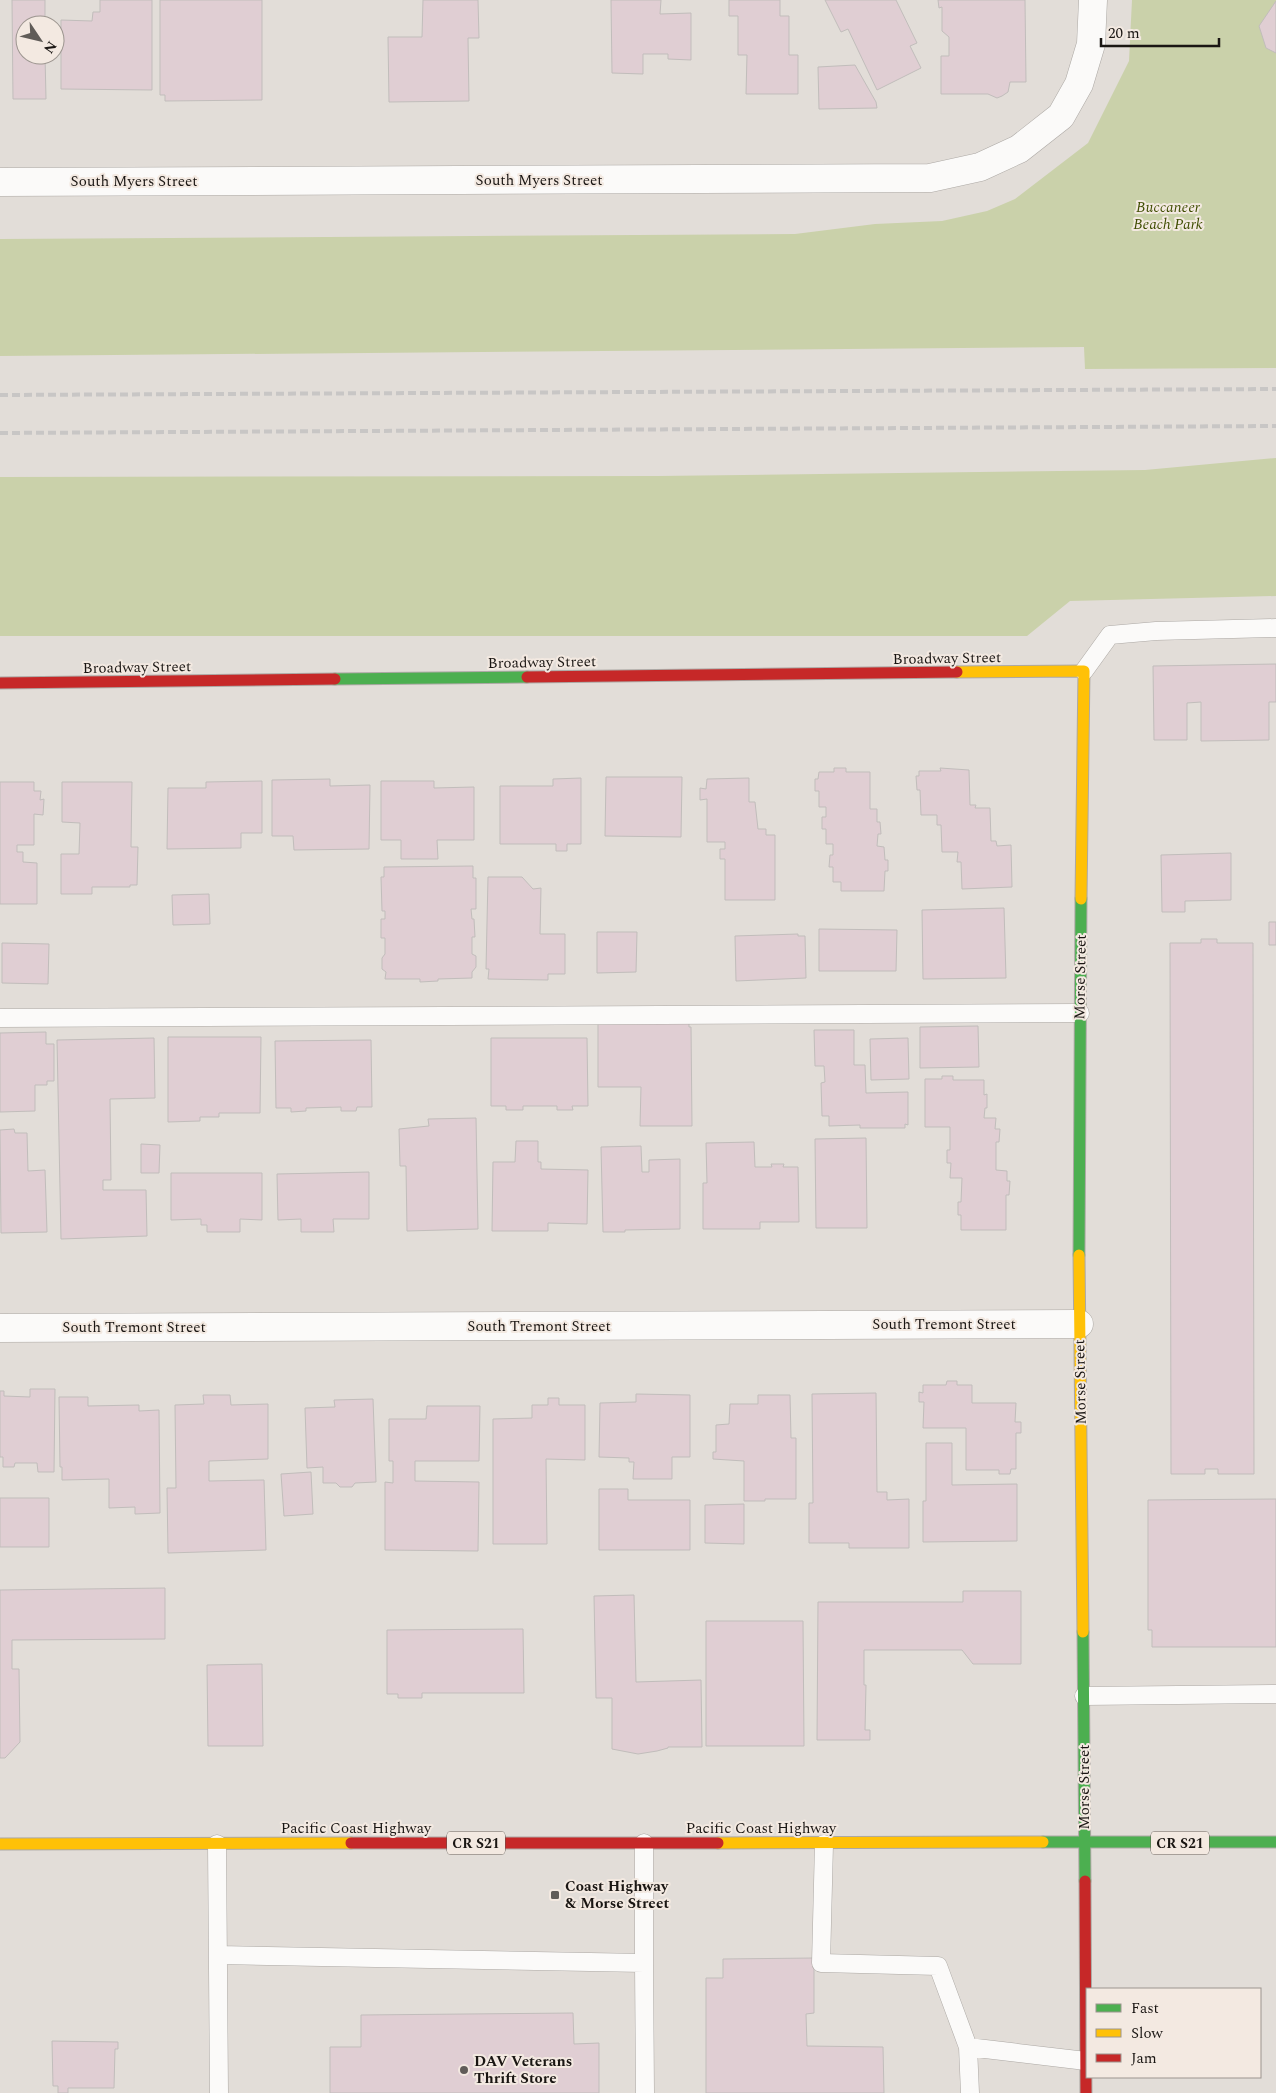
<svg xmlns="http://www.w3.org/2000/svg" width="1276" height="2093" font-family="Spectral,serif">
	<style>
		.green { fill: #cad1aa }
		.building { fill: #e0ced3; stroke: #c1bdbb }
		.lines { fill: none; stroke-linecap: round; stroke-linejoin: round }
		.lane-casing { stroke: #aca8a4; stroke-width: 19 }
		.street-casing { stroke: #aca8a4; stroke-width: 29 }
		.fast-casing { stroke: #aca8a4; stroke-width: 13 }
		.slow-casing { stroke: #aca8a4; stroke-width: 13 }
		.jam-casing { stroke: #aca8a4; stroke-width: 13 }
		.lane { stroke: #fbfaf9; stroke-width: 18 }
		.street { stroke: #fbfaf9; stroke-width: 28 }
		.fast { stroke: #4caf50; stroke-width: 11 }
		.slow { stroke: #ffc107; stroke-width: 11 }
		.jam { stroke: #c62828; stroke-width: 11 }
		.rail { stroke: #c8c6c5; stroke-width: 4; stroke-dasharray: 8 4; stroke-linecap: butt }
		.poi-dot { fill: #605c58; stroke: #f3e9e1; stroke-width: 2 }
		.labels { text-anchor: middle; stroke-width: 4; stroke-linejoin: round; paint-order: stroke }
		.shield { fill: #f3e9e1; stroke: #5b5551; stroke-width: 1 }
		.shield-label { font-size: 14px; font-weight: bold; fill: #1a1613 }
		.street-label { font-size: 15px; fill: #1a1613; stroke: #f3e9e1 }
		.park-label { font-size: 15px; font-style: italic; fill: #3f4d01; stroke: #f3e9e1 }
		.poi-label { font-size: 15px; font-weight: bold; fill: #1a1613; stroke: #f3e9e1; text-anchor: start }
	</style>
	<rect width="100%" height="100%" fill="#e2ddd8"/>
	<path class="green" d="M1132 0H1276V368L1085 369 1084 347 0 356V239L795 234 875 224 942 221 987 211 1015 199 1088 143 1129 61Z
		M1276 458V596L1070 601 1027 636H0V477L658 476 1145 470Z"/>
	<path class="building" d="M12 0H45V25H25V55H45L46 99H13Z
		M100 0H152V90L61 89V20L92 21 93 12H100Z
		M160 0H262V100L165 101V95H160Z
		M423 0H478L479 38H468L469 101 389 102 388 37H422Z
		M611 0H661L660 14 691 13V60L668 59V54H643V74L612 73Z
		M729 0H780V16H789V55H798V94H746L747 55H738V16H729Z
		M825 0H896L917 43 910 46 921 68 877 90 848 29 841 32Z
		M938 0H1025L1026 82H1010L1008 92 1002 96 997 98 988 94H941V56H949V37L942 31V7L939 8Z
		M1276 1V53L1266 48 1259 26Z
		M855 65 876 102 877 108 819 109 818 67Z
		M1276 664V702H1269V740L1201 741V702L1187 703V740H1154L1153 666Z
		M834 768H846V772H870V809H877V822H880L881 834H878L877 846 884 847 885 860H888V871H885L884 891H841V882H833V867H829L830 855H833V844H826V829H822V817H826V807H819V791H815V779H818L819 772H834Z
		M940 768 969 770 970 805H976L975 808H990L991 841H996L997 846 1011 845 1012 887 962 889 961 862H957L958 852H942L941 825H937V815H921L920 790H917L916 776H919V771H941Z
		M606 777H682L681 837 605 836Z
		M581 778V844H567V851H556V844H500V786H553V779Z
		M749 778V802H755L758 829H766V835H775V900H725V859H720V849H725V842H707V799L700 800V788L706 789 707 779Z
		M330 779V786L370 785 369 849 294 850 293 836H272V780Z
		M262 781V833H241V848L167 849 168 788H206V782Z
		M381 781H434V788L474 787V840H437L438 859H401V840H381Z
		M0 782H34V791H41L40 800 44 799 43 815 34 814V845H17V852H23V862L37 863V904H0Z
		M62 782H132L131 847H138L137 885H130V887H92V894H61V854H79L80 823 62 822Z
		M1231 853V900L1185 901V912H1162L1161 855Z
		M473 866V878H476V909H471L472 919H474L475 937H472V954L476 956V967L472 972V978L438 979V981L420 982V979H385L386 972 382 969V958L385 954V938H381V919H385V911H382L381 877H384V867Z
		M488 877H522L533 889 541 888 540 934H565V974H548V980L488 979 489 969H486Z
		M209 894 210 924 173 925 172 895Z
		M1004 908 1006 978 923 979 922 910Z
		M1269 922H1276V945H1269Z
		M819 929 897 930 896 971H819Z
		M597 932H637L636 972 597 973Z
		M798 934V936H805L806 978 736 981 735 936Z
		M1201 939H1217V943H1253L1254 1474H1218V1469H1205V1474H1171L1170 943H1201Z
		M2 943 49 944 48 984 2 983Z
		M689 1020V1027H691L692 1126H640L641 1087H598V1021Z
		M978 1026 979 1067 920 1068V1027Z
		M814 1030H854V1065H865L866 1093 908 1092V1125L905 1124V1128H860V1125L829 1126V1116H822L821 1083 825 1082 824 1066H815Z
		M46 1032V1044H54V1081H47V1085H35V1111L0 1112V1033Z
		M168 1037H261L260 1113H219V1117H200V1121L168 1122Z
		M154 1038 155 1098 110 1099 111 1180H103V1190H146L147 1236 61 1239 57 1040Z
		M491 1038H587L588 1106H572L573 1110H557V1106H523V1110H506V1106H491Z
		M908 1038 909 1079 871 1080 870 1039Z
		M371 1040 372 1107H357L356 1111H341V1107L306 1108V1111L291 1112V1108H276L275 1041Z
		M942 1076H953V1080H984V1095L987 1094V1108H985L984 1118H996L995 1129H1000L999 1142H996V1170L1007 1171V1181H1010L1009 1195H1006V1230H961V1215H958V1202H961L962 1178H950L951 1163H947V1150H950V1127H925V1079H942Z
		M476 1118 478 1229 407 1231 406 1166H400L399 1129 429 1126 428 1119Z
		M14 1129 15 1133H27L28 1171 45 1170 47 1232 1 1233 0 1130Z
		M866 1138 867 1228H816L815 1139Z
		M516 1141H538V1162H541V1169L588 1170 587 1224 548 1223V1231H492L493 1162H515Z
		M754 1142 755 1167H772L771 1164H784L783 1167H798L799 1222H760V1229H703V1183H707L706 1143Z
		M141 1144 160 1145 159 1173H141Z
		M641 1146 642 1172H649V1160L680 1159V1229L625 1230V1232H603L601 1147Z
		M369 1172V1219H333L334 1232H301V1219L278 1220 277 1174Z
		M171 1173H262V1220L240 1219V1232H207V1225H201V1219L171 1220Z
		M947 1381H957V1385H972V1403H1016L1015 1422H1021V1433H1016V1469H1011L1010 1474H999V1470H966V1428H923L924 1402H919V1392L923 1393V1385H946Z
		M30 1389H55L54 1472H38L37 1463H15L14 1467H3V1457H0V1391H4V1396L30 1397Z
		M876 1393 877 1492H887V1500L909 1499V1548H849V1543H809V1503H813L812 1394Z
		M636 1394 690 1395V1457H672V1479H633L634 1462H629V1458L599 1457 600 1403 636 1402Z
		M203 1395H230L231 1405 268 1404V1459L209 1461V1481L264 1480 266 1550 168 1553 167 1488H176L175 1405 204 1404Z
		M758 1395H790L791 1438H796V1499H765V1501H744V1461L713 1459V1452H716V1425L729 1424 730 1404H758Z
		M59 1397H88V1406L139 1405V1411L159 1410 160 1513 135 1514V1507L109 1508V1479L62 1480V1467H60Z
		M548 1398H559V1405H585V1460L546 1459 547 1544H493V1419L532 1418V1405H548Z
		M373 1399 376 1482 355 1483 352 1487H340L336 1483H323V1467L307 1468 305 1408 335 1407 334 1400Z
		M427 1406H480L479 1461H415V1481L479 1482 478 1551 385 1550V1482L393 1483V1461H389V1419H426Z
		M926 1443H952V1485L1017 1484V1541L923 1542V1501H926Z
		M311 1472 313 1514 284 1516 281 1474Z
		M599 1489H628V1500H690V1550H599Z
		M0 1498H49V1547H0Z
		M1276 1499V1647H1152V1630H1148V1500Z
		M744 1504V1544L705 1543V1505Z
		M165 1588V1639L12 1640V1669H19L20 1742 5 1758H0V1590Z
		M963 1591H1021V1664H973L962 1650H864V1685H866L865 1730H870V1740H817L818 1602H963Z
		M634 1595 636 1682 701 1680 702 1747H668V1748L657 1751 638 1754 612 1749V1698H596L594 1596Z
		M706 1621H803L804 1746H706Z
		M523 1629 524 1693H422V1698H398V1694H387V1630Z
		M262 1664 263 1746H208L207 1665Z
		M814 1958V2013L806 2014 807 2046 883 2047 884 2093H706V1978H723V1959Z
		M573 2013 574 2044 599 2043V2093H330V2047H361V2015Z
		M52 2041 118 2042V2049H115L114 2088H68V2093H58V2086H53Z"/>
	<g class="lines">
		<defs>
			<path id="lane" d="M1084 671 1110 635 1156 631 1276 628
				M0 1018 1080 1013
				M1084 1696 1276 1694
				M644 1843V1963
				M217 1844 219 2093
				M824 1844 821 1963 938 1966 968 2047 970 2093
				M219 1955 644 1963 645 2093
				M968 2047 1086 2061"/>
			<path id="street" d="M0 182 930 178 980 167 1019 149 1061 116 1079 84 1091 44 1093 0
				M0 1328 1079 1324"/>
			<path id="fast" d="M335 679 527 677
				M1079 1255 1081 899
				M1083 1632 1085 1881
				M1043 1842H1276"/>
			<path id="slow" d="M957 672 1084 671 1081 899
				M1079 1255 1083 1632
				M718 1843 1043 1842
				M0 1844 351 1843"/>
			<path id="jam" d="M527 677 957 672
				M0 683 335 679
				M351 1843H718
				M1085 1881 1086 2093"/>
		</defs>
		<use href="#lane" class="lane-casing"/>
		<use href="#street" class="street-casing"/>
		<use href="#fast" class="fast-casing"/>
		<use href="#slow" class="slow-casing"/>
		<use href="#jam" class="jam-casing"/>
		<use href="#lane" class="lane"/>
		<use href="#street" class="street"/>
		<use href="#fast" class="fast"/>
		<use href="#slow" class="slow"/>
		<use href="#jam" class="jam"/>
		<path class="rail" d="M0 395 1276 389
			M0 433 1276 426"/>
	</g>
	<g class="poi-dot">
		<rect x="550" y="1890" width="10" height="10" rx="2.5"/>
		<circle cx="464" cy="2070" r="5"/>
	</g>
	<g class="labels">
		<g class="shield">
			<rect x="447" y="1831.5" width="58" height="23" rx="4"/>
			<rect x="1151" y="1831.5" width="58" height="23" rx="4"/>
		</g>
		<g class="shield-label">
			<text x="476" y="1848">CR S21</text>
			<text x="1180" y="1848">CR S21</text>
		</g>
		<g class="street-label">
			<text x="539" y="185">South Myers Street</text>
			<text x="134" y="186">South Myers Street</text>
			<text transform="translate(947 658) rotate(-1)" y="5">Broadway Street</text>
			<text transform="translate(542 662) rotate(-1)" y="5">Broadway Street</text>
			<text transform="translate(137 667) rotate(-1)" y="5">Broadway Street</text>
			<text transform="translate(1080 977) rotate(-89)" y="5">Morse Street</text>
			<text x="944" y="1329">South Tremont Street</text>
			<text x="539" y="1331">South Tremont Street</text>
			<text x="134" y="1332">South Tremont Street</text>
			<text transform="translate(1080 1382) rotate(-91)" y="5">Morse Street</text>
			<text transform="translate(1084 1787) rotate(-90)" y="5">Morse Street</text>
			<text x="356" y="1833">Pacific Coast Highway</text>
			<text x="761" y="1833">Pacific Coast Highway</text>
		</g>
		<g class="park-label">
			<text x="1168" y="212">Buccaneer<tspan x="1168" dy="17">Beach Park</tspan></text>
		</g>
		<g class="poi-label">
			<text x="565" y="1891">Coast Highway<tspan x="565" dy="17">&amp; Morse Street</tspan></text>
			<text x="474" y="2066">DAV Veterans<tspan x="474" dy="17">Thrift Store</tspan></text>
		</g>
	</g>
	<rect x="1086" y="1988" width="175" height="90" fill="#f3e9e1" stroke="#9c958f"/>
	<rect x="1096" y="2004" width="25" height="8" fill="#4caf50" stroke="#9c958f"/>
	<text x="1131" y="2013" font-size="15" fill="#1a1613">Fast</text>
	<rect x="1096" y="2029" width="25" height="8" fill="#ffc107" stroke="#9c958f"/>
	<text x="1131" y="2038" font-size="15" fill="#1a1613">Slow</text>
	<rect x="1096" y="2054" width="25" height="8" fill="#c62828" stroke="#9c958f"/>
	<text x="1131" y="2063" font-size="15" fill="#1a1613">Jam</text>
	<g transform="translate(40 40) rotate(125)"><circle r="24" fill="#f3e9e1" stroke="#9c958f"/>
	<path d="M0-4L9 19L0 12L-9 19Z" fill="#605c58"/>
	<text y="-8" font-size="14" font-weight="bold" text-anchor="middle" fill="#1a1613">N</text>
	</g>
	<path d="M1101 38v8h118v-8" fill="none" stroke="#1a1613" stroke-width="2.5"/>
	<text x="1108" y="38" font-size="15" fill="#1a1613" stroke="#f3e9e1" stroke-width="4" paint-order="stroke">20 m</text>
</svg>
